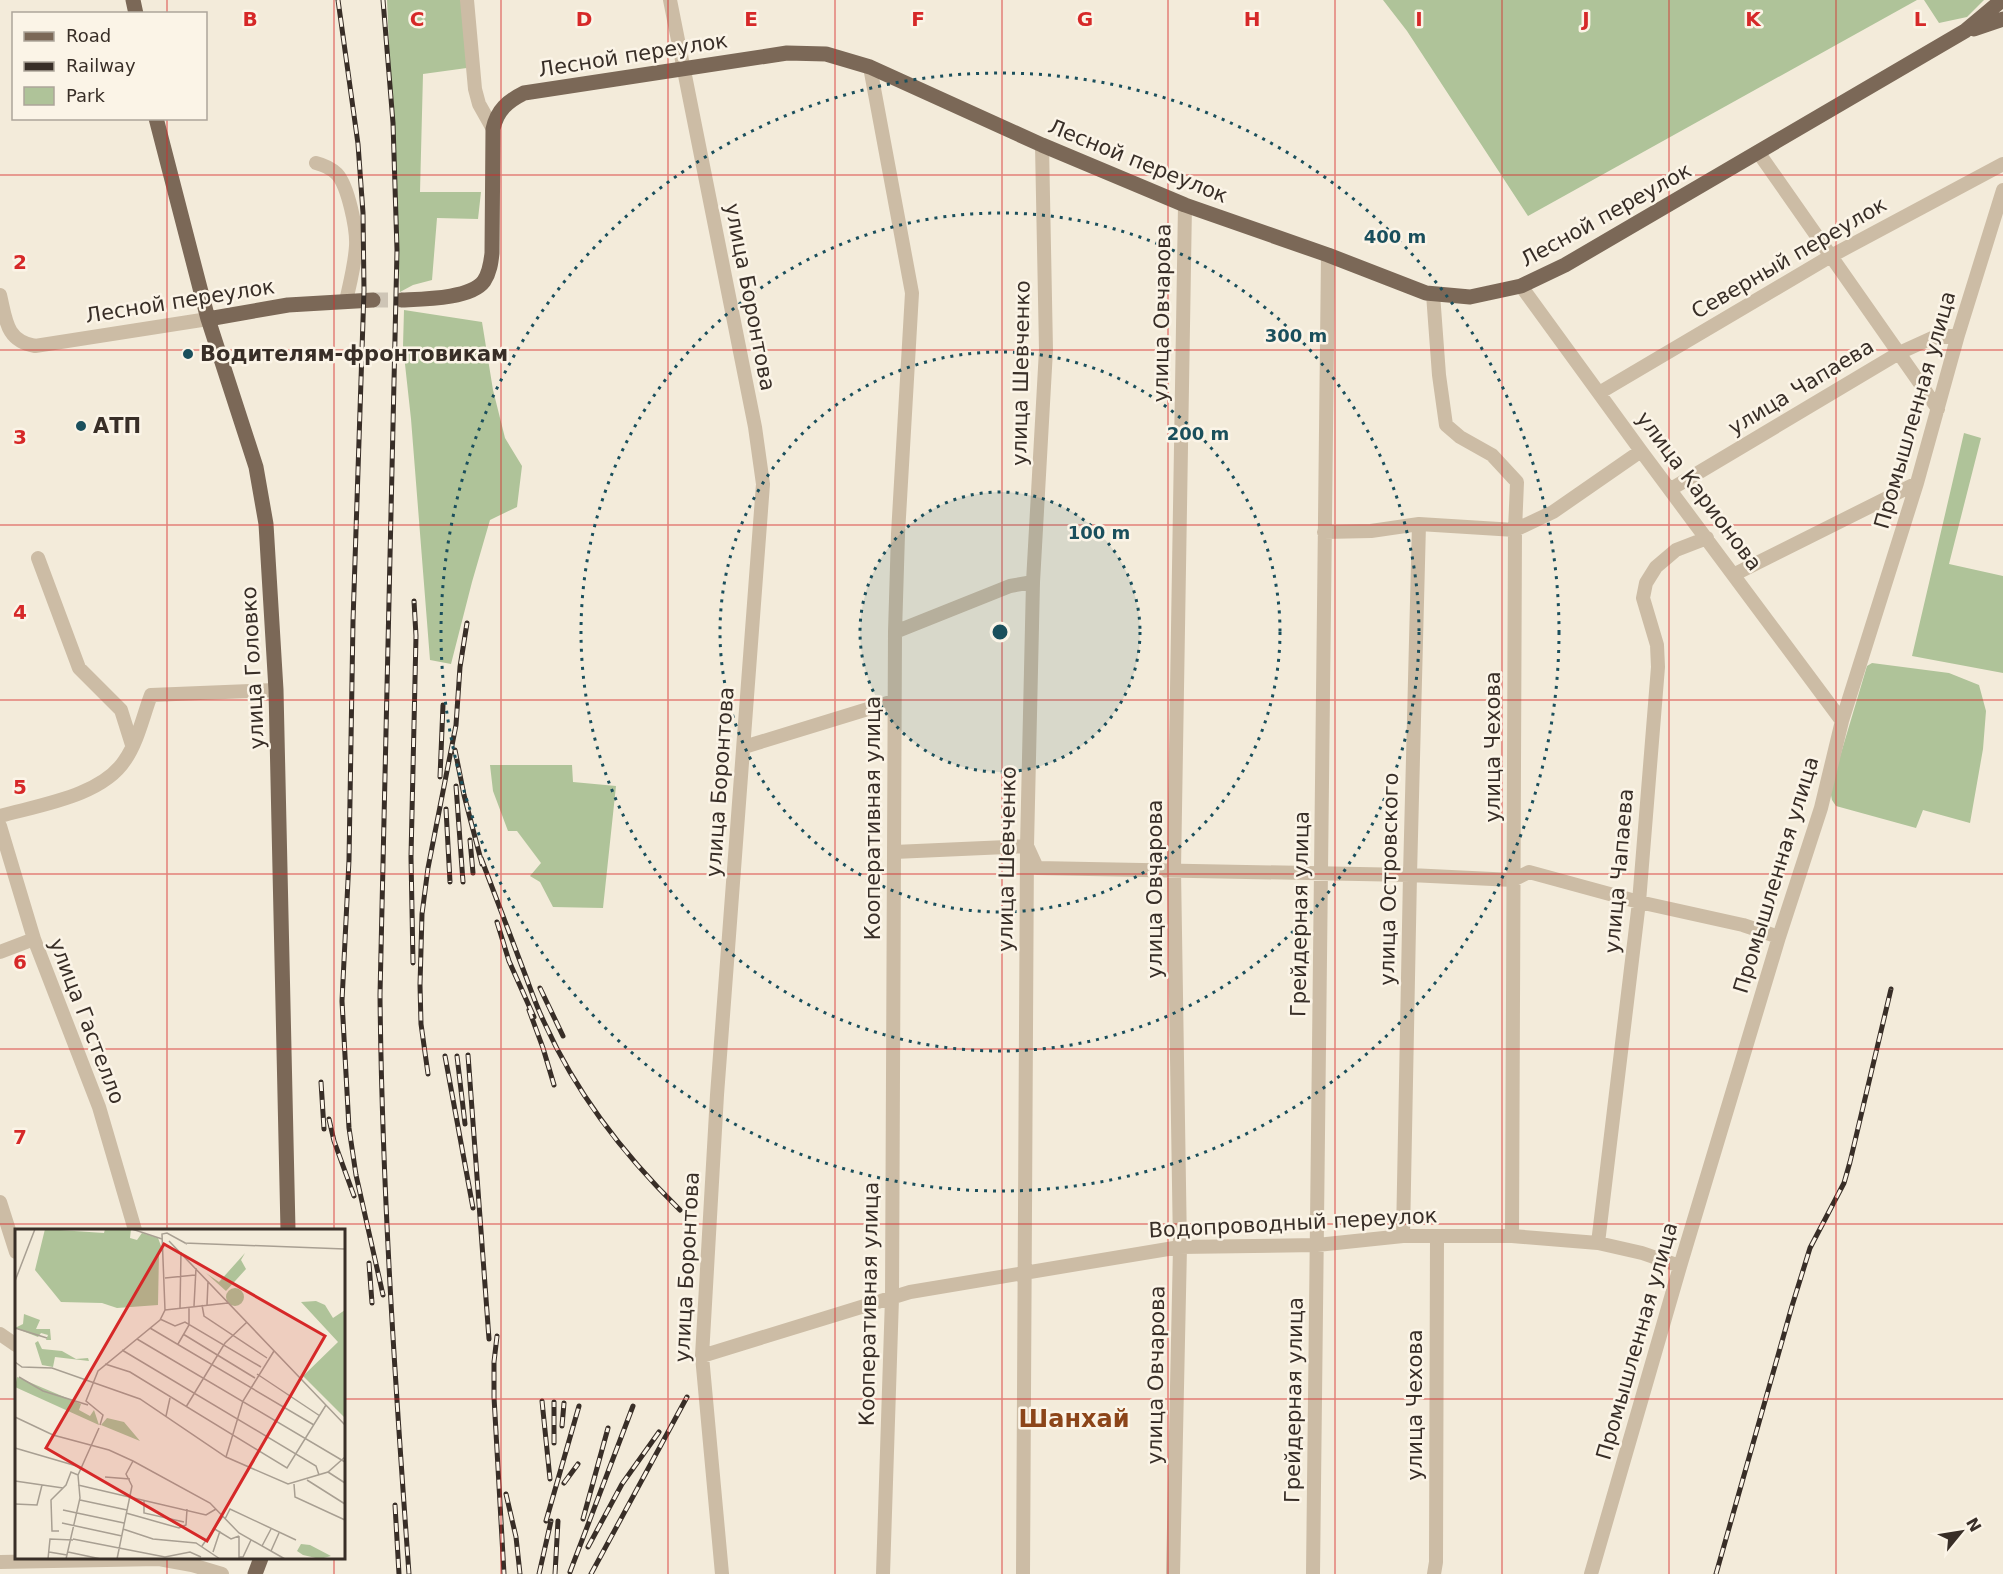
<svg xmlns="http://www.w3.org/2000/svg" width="2003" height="1574" font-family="'DejaVu Sans',sans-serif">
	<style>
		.green { fill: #afc399 }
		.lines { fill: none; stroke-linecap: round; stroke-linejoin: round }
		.major-tunnel { stroke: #cec5b6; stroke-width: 15; stroke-dasharray: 15 8; stroke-linecap: butt }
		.minor { stroke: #ccbca5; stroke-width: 14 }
		.major { stroke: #7b6857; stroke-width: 15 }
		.rail-casing { stroke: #382e27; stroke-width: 5 }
		.rail { stroke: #fbf4e7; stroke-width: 3; stroke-dasharray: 9; stroke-linecap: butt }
		.grid { fill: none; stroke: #d62828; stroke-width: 1.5; stroke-opacity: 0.55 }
		.ring { fill: none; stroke: #1a4f5c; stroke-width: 3; stroke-dasharray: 3 6 }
		.poi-dot { fill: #1a4f5c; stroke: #fbf4e7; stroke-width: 2 }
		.labels { text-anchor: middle; stroke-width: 5; stroke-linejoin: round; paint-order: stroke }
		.street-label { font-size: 21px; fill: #382e27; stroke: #fbf4e7 }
		.poi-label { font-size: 21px; font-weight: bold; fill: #382e27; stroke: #fbf4e7; text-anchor: start }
		.quarter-label { font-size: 24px; font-weight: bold; fill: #8c451a; stroke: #fbf4e7 }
		.inset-road { fill: none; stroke: #a89f92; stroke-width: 1.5 }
		.view { fill: #d62828; fill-opacity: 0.15; stroke: #d62828; stroke-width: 3 }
		.inset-edge { fill: none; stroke: #382e27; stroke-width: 3 }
		.grid-label { font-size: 20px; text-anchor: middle; font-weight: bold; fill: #d62828; stroke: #fbf4e7; stroke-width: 5; stroke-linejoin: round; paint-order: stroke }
		.centre { fill: #1a4f5c; stroke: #fbf4e7; stroke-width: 3 }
		.ring-label { font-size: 18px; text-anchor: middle; font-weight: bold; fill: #1a4f5c; stroke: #fbf4e7; stroke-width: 5; stroke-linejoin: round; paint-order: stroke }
	</style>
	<rect width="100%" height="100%" fill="#f3ebda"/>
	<path class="green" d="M387 0H467L474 67 423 74 420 192H481L478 219 437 218 432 280 413 285 400 292Z
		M1383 0H1917L1528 216 1407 31Z
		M1924 0H1984L1967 17 1939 23Z
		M404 310 482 322 493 390 505 438 522 466 517 507 490 520 472 582 451 664 430 660 411 419 403 346Z
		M1964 433 1981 438 1949 564 2003 576V673L1912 656Z
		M1872 663 1949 673 1979 685 1986 711 1983 749 1970 823 1923 810 1916 828 1836 806 1832 800 1830 790 1867 666Z
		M490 765H572L573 782 616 786 603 908 553 907 540 882 530 876 541 863 517 831H508L493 791Z"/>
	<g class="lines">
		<path class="major-tunnel" d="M373 300H402"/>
		<path class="minor" d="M467 0 475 89 479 104 493 129
			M670 0 755 427 763 484 717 1095 702 1356 722 1574
			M870 67 912 293 898 534 895 632 892 1298 883 1574
			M1758 152 1938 409
			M316 163C324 165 331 168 337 174 348 186 357 229 356 246 355 264 350 283 346 301
			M1521 286 1641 451 1842 721
			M1433 294 1439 375 1446 425 1460 437 1492 455 1517 482 1515 530 1512 1236
			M0 295C6 320 6 341 35 346L208 319
			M1599 393 1831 256 2003 164
			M1671 489 1899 353 1932 338 1958 335
			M1324 532 1371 531 1419 524 1515 530 1553 512 1641 451
			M38 558 79 668 121 710 132 745
			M1735 574 1917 483
			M895 632 1010 586 1033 582
			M744 747 894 701
			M0 816C39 805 102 796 125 760 138 741 143 716 151 695L276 690
			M0 826 34 939 99 1107 135 1230
			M894 852 1027 846 1037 868 1410 875 1513 880 1529 872 1639 902 1743 925 1779 937
			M0 952 34 939
			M0 1202 16 1252
			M1403 1236 1410 875 1419 524
			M1598 1243 1639 902 1658 667 1657 645 1643 598 1646 583 1656 567 1676 550 1707 538
			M0 1334 16 1345
			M702 1356 910 1292 1180 1247 1317 1245 1403 1236H1512L1598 1243 1642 1253 1680 1266
			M0 1562 159 1559 192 1565 222 1574
			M1023 1574 1027 846 1033 582 1046 350 1042 145
			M1173 1574 1180 1247 1174 870 1185 205
			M1313 1574 1328 255
			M1434 1574 1436 1562 1437 1236
			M1591 1574 1681 1263 1779 937 1821 808 1842 721 1917 483 1958 335 2003 190"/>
		<path class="major" d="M133 0 136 14
			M1974 29 2003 19
			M156 118 208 319 256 467 266 524 276 690 288 1230
			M402 300C423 299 471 299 484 281 490 272 491 262 492 253L493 129C497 110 508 101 524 93L787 53 826 54 870 67 1042 145 1185 205 1328 255 1426 293 1470 297 1521 286 1565 265 1965 31 2002 0
			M208 319 288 305 373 300
			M255 1574 261 1558"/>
		<defs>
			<path id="rail" d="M338 0 358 144 363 213 364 290 353 621 349 860 342 1001 349 1128 356 1175 383 1295
				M383 0 393 123 397 250 380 995C382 1188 395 1381 409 1574
				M455 750 464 795 482 864
				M440 777 443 705
				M456 786 463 882
				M446 809 450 882
				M470 840 473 873
				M481 858C495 895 509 932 523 969 530 987 536 1006 545 1024 577 1095 625 1156 680 1210
				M497 922 509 961 534 1017
				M413 963 411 857 416 636 414 601
				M540 988 563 1036
				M529 1010 543 1048 554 1085
				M468 1055 489 1339
				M445 1056 473 1208
				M457 1056 465 1124
				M428 1074 421 1024 420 985 422 914 428 868 456 725 460 667 467 623
				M321 1082 324 1129
				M329 1119 334 1141 354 1196
				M369 1263 372 1303
				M497 1336 494 1362V1397L504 1574
				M542 1401 550 1479
				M562 1426 564 1403
				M554 1443V1402
				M564 1483 578 1464
				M506 1494 516 1537 520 1574
				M395 1505 399 1574
				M583 1519 608 1428
				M546 1521 579 1406
				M588 1547 622 1484 659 1432
				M570 1572 633 1406
				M539 1574 551 1521
				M555 1574 558 1521
				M591 1574 687 1397
				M1716 1574 1792 1306 1810 1248 1844 1183 1850 1162 1891 989"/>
		</defs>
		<use href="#rail" class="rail-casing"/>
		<use href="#rail" class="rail"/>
	</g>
	<path class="grid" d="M167 0V14M334 0V1230M501 0V1574M668 0V1574M835 0V1574M1002 0V1574M1168 0V1574M1335 0V1574M1502 0V1574M1669 0V1574M1836 0V1574M167 118V1230M0 175H2003M0 350H2003M0 525H2003M0 700H2003M0 874H2003M0 1049H2003M0 1224H2003M0 1399H16M344 1399H2003M167 1558V1574M334 1558V1574"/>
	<circle cx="1000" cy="632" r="140" fill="#1a4f5c" fill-opacity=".12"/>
	<g class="ring">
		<circle cx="1000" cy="632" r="140"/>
		<circle cx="1000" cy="632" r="280"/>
		<circle cx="1000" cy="632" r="419"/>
		<circle cx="1000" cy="632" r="559"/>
	</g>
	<g class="poi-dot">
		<circle cx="188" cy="354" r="6"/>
		<circle cx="81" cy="426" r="6"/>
	</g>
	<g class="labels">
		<g class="street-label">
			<text transform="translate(633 55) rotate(-9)" y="7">Лесной переулок</text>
			<text transform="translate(1138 161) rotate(22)" y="7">Лесной переулок</text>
			<text transform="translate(1606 215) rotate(-29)" y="7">Лесной переулок</text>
			<text transform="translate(1789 258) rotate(-30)" y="7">Северный переулок</text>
			<text transform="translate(750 297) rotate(79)" y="7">улица Боронтова</text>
			<text transform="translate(180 301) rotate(-9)" y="7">Лесной переулок</text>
			<text transform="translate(1162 313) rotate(-89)" y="7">улица Овчарова</text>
			<text transform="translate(1021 373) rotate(-89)" y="7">улица Шевченко</text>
			<text transform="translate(1801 387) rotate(-31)" y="7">улица Чапаева</text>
			<text transform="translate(1915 410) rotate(-74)" y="7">Промышленная улица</text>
			<text transform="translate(1699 491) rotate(53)" y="7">улица Карионова</text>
			<text transform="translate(253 668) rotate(-93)" y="7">улица Головко</text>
			<text transform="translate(1493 747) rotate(-90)" y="7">улица Чехова</text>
			<text transform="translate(720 782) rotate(-86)" y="7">улица Боронтова</text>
			<text transform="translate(873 818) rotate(-90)" y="7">Кооперативная улица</text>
			<text transform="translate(1007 859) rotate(-89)" y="7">улица Шевченко</text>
			<text transform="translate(1619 871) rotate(-85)" y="7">улица Чапаева</text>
			<text transform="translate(1776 875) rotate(-73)" y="7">Промышленная улица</text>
			<text transform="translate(1389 879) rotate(-89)" y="7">улица Островского</text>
			<text transform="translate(1155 889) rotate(-90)" y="7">улица Овчарова</text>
			<text transform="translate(1300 914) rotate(-89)" y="7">Грейдерная улица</text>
			<text transform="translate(87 1021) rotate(69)" y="7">улица Гастелло</text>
			<text transform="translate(1293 1223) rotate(-3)" y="7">Водопроводный переулок</text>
			<text transform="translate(687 1267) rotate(-87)" y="7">улица Боронтова</text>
			<text transform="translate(869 1304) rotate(-89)" y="7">Кооперативная улица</text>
			<text transform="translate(1637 1341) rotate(-74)" y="7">Промышленная улица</text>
			<text transform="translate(1156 1375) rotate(-89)" y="7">улица Овчарова</text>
			<text transform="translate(1294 1400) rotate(-89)" y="7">Грейдерная улица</text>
			<text transform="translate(1415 1405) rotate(-90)" y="7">улица Чехова</text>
		</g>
		<g class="poi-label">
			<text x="200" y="361">Водителям-фронтовикам</text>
			<text x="93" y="433">АТП</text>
		</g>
		<g class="quarter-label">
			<text x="1074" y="1427">Шанхай</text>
		</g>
	</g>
	<g transform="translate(15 1229)">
		<rect width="330" height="330" fill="#f3ebda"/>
		<path d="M30 0 89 4 90 0H116L115 9 122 11 127 4 143 9 148 22 144 23 143 76 102 79 87 74 46 73 20 41ZM230 24 226 31 231 40 211 62 191 44 204 53ZM211 68a9 9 0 1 1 18 0a9 9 0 1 1-18 0ZM301 72 310 76 318 89 330 81V189L288 147 323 113 286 73ZM9 85 25 91 21 100H35L36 111H31L33 106 26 104 23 108 0 99 8 95ZM23 112 27 120 47 122 61 130 73 129 74 132 40 128 38 138 27 136 20 114ZM2 148 66 175 64 181 75 187 79 181 84 196 0 158ZM92 189 109 193 125 212 86 196ZM286 315 295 316 316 327 305 330 288 326 282 322Z" fill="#afc399"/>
		<path class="inset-road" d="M117 0 147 10M154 12 330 196M169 14 330 20M150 49 180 46M0 52 20 0M187 76 189 87 252 129M192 76 193 52M179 77 181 39M165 79 166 23M150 81 213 74M145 90 160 97 170 93 246 138M0 99 32 109M135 99 299 196M168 105 240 149M122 110 330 233M163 115 174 96V78M107 121 301 237 304 246M0 133 7 138 37 139 125 170 211 228 273 255 313 243 330 228M90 135 115 143 272 239 311 176M242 145 305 187M4 148 28 162 73 176M171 178 210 114 232 93M151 187 155 169M0 188 38 206 94 221 118 232 195 274 224 304 270 330M85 196 88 186 71 172 83 142 145 91 150 81 147 5 152 4 172 15M76 217 84 199M0 219 65 238M211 228 228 172 259 122M313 243 330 254M90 248 115 250M292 251 330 275M0 252 48 259M279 255 280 268 330 291M63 256 191 286 201 280M65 271 112 281M129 271V284L169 293M0 275 22 276 27 256M48 281 109 294M111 284 164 299 171 296 172 280M210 290 215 280 281 311M47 294 107 307M198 299 216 310 224 307M108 300 138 310 181 314 205 330M44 302H37L36 271 51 256 56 243 63 246 76 217M58 310 150 328 175 323 186 328M187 317 208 287M247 317 256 300M256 322 264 304M34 323 52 326M53 323 86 330M198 323 205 302M224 328H228L236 311M33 330 35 310 58 311M51 330 65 269 63 246M102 330 117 257 111 245 118 232M224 330V307"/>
		<path class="view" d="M149 15 310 107 192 312 31 219Z"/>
		<rect width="330" height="330" class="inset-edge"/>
	</g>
	<g class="grid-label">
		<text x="250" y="26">B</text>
		<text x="417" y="26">C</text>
		<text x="584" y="26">D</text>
		<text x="751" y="26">E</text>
		<text x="918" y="26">F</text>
		<text x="1085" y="26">G</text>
		<text x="1252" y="26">H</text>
		<text x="1419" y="26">I</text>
		<text x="1586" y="26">J</text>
		<text x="1753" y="26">K</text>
		<text x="1920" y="26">L</text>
		<text x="20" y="269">2</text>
		<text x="20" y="444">3</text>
		<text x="20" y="619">4</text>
		<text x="20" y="794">5</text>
		<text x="20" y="969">6</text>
		<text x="20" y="1144">7</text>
	</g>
	<circle cx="1000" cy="632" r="9" class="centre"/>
	<g class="ring-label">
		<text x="1395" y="243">400 m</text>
		<text x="1296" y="342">300 m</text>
		<text x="1198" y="440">200 m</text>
		<text x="1099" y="539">100 m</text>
	</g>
	<rect x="12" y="12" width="195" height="108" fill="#fbf4e7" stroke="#ada59a" stroke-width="1.5"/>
	<rect x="24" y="32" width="30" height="9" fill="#7b6857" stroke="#ada59a" stroke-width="1.5"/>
	<text x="66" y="42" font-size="18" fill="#382e27">Road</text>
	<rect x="24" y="62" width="30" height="9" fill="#382e27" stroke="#ada59a" stroke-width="1.5"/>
	<text x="66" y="72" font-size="18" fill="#382e27">Railway</text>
	<rect x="24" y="87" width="30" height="18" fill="#afc399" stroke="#ada59a" stroke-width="1.5"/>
	<text x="66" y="102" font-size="18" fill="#382e27">Park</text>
	<g transform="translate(1961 1532) rotate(60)" stroke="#fbf4e7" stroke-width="4.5" paint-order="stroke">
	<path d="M0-4.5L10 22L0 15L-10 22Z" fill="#382e27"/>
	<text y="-9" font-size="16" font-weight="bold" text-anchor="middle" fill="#382e27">N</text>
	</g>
</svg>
